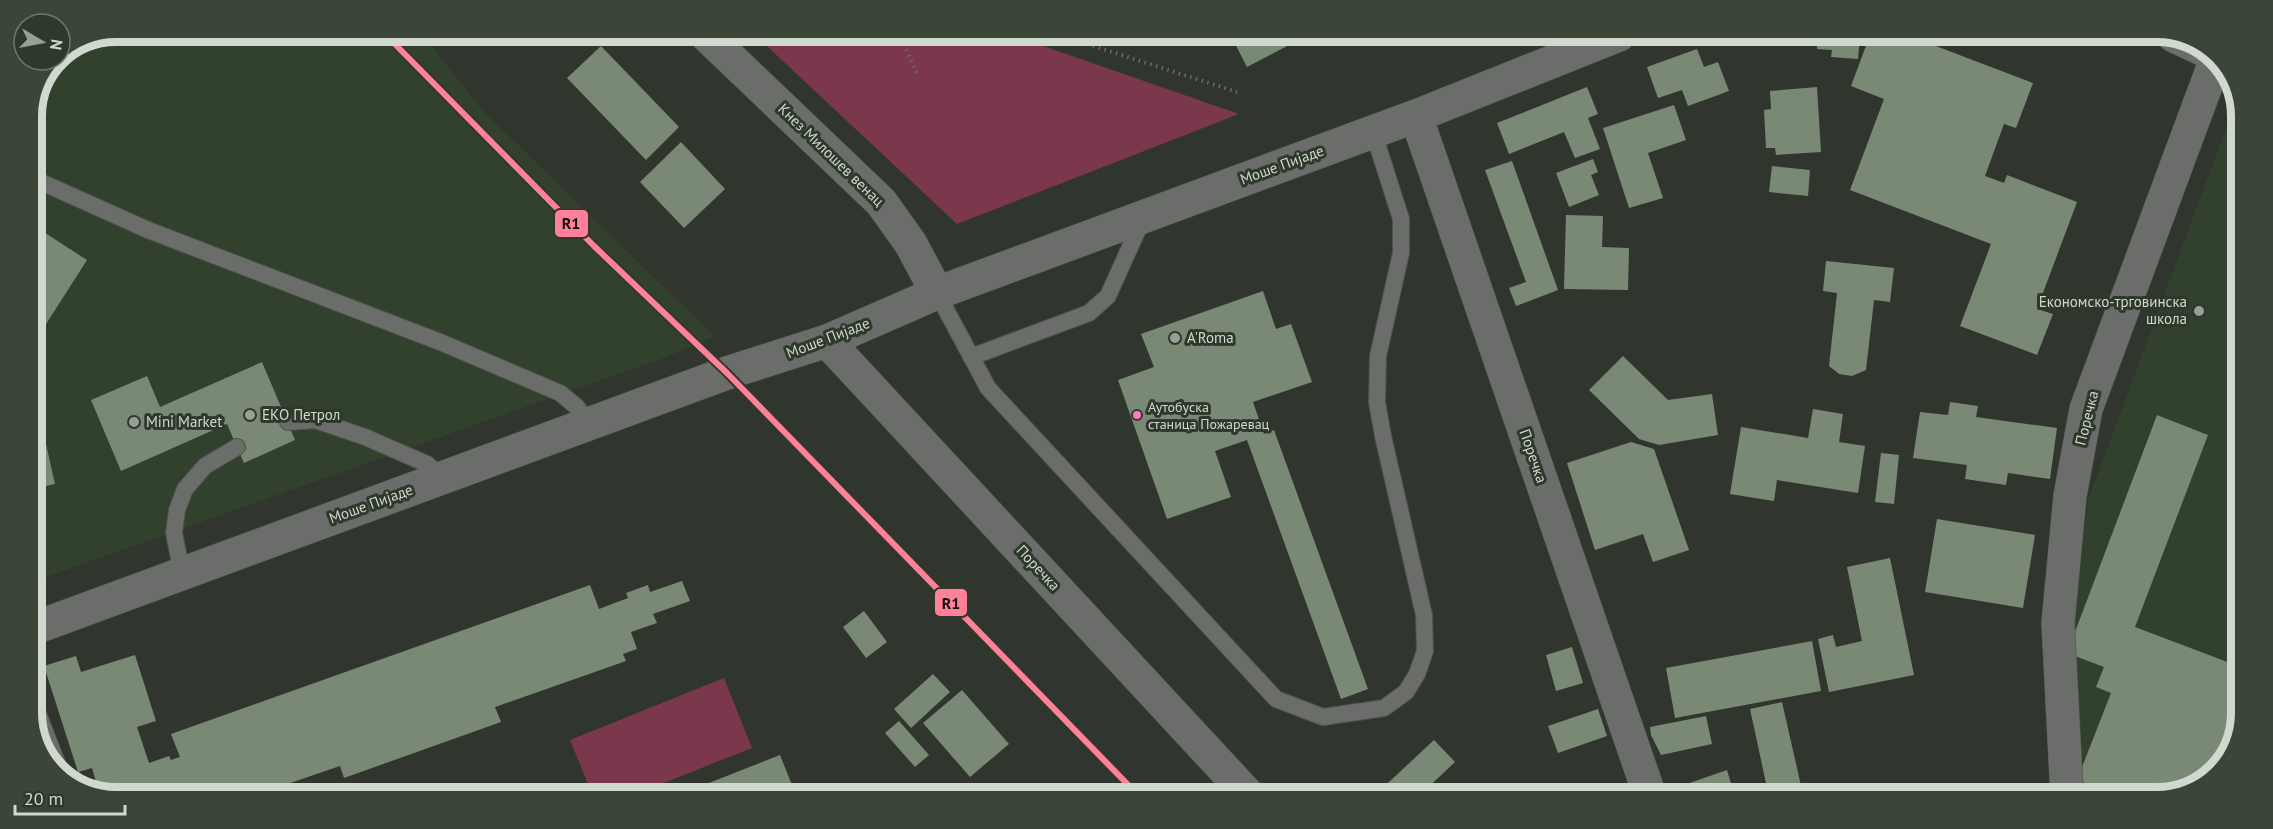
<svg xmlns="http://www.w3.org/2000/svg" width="2273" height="829" font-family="'PT Sans',sans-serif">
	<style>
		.built { fill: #32402e }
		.green { fill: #7b374b }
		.building { fill: #7a8976 }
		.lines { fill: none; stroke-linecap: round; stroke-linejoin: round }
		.service-casing { stroke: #4e524c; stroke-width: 18 }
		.minor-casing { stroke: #4e524c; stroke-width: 34 }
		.tertiary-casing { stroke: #4e524c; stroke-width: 34 }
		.path { stroke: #686c67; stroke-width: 4; stroke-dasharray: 1.5 4.5; stroke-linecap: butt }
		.service { stroke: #6a6d6a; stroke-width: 16 }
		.minor { stroke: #6a6d6a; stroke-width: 33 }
		.tertiary { stroke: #6a6d6a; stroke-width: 33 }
		.rail-1-casing { stroke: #2e392b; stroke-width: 10 }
		.rail-1 { stroke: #ff8098; stroke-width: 6 }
		.poi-dot { fill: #989f97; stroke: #2e392b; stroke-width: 2 }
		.bus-dot { fill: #fe7ac1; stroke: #2e392b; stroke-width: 2 }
		.labels { text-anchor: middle; stroke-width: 6; stroke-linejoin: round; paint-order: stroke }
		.bus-label { font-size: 14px; fill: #d0d8cf; stroke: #2e392b; text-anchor: start }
		.street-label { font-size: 15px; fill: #d0d8cf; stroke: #2e392b }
		.poi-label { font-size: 15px; fill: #d0d8cf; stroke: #2e392b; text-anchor: start }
		.rim { fill: none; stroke: #d0d8cf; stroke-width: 8 }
		.line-badge { stroke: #2e392b; stroke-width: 2 }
		.pale-badge-label { font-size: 16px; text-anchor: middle; font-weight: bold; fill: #111 }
	</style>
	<rect width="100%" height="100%" fill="#30362e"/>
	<path class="built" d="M117 32H421L482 110 714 336 669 356 32 582V111L55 60H60V55Z
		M2230 118 2241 122 2237 739 2208 780 2157 797H2080L2070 638 2088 500Z"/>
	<path class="green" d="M753 33H1006L1239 114 957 224Z
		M724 678 752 748 636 794H592L570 740Z"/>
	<path class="building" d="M519 32H542L532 44Z
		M1230 34H1310L1247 67Z
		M1817 35H1860L1858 59 1831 57 1832 50 1817 49Z
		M1870 35H1907L2033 83 2016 128 2004 124 1985 176 2004 183 2007 175 2077 202 2037 309 2053 314 2037 355 1960 326 1991 244 1850 190 1884 99 1851 86Z
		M601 46 679 127 646 160 567 78Z
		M1697 49 1704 67 1718 62 1729 91 1688 106 1682 90 1658 98 1647 67Z
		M1587 87 1598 114 1588 118 1600 149 1575 158 1564 132 1509 154 1497 123Z
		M1817 87 1821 152 1776 155 1775 148H1766L1764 110 1771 109 1770 91Z
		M1674 105 1686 140 1648 153 1663 198 1629 208 1603 128Z
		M681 142 725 189 684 228 640 182Z
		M1593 159 1598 172 1591 175 1599 195 1569 207 1556 173Z
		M1512 161 1558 290 1516 306 1509 288 1526 282 1485 170Z
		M1772 166 1810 170 1808 196 1769 192Z
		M1566 215 1603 216 1602 247 1629 248 1628 290 1564 289Z
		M39 229 87 260 32 346V241Z
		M1826 261 1894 268 1890 302 1874 300 1866 370 1852 376 1839 374 1829 366 1837 293 1823 291Z
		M1263 291 1276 329 1291 324 1312 382 1253 402 1264 434 1274 430 1368 689 1341 699 1247 440 1215 451 1231 497 1167 519 1118 380 1154 367 1141 334Z
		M1623 356 1668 400 1712 394 1718 435 1659 445 1639 439 1589 390Z
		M262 362 295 440 244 463 227 424 121 471 91 400 147 376 160 407Z
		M1950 402 1978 406 1976 417 2057 428 2050 479 2008 473 2006 485 1965 479 1967 465 1913 458 1920 412 1948 415Z
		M1813 409 1843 414 1839 442 1865 446 1858 493 1777 480 1774 501 1730 494 1741 427 1808 438Z
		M2157 415 2208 435 2135 627 2238 666 2237 739 2208 780 2157 797H2123L2077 780 2111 693 2096 687 2104 667 2067 653Z
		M41 422 55 484 32 489V424Z
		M1631 442 1654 449 1689 550 1653 562 1643 534 1595 550 1567 463Z
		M1881 453 1899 455 1894 504 1875 502Z
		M1937 519 2035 535 2023 608 1925 592Z
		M1890 558 1914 675 1829 692 1818 639 1833 635 1836 647 1862 641 1847 567Z
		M682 581 690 601 653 614 657 623 631 632 637 649 623 654 626 661 495 707 501 722 344 778 340 766 261 793H99L92 768 78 772 44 666 76 656 81 672 135 655 156 721 137 727 149 763 169 756 171 760 180 757 171 734 590 585 599 609 628 598 626 593 648 585 650 592Z
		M864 611 887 642 866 658 843 627Z
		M1812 641 1821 691 1675 718 1666 668Z
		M1572 647 1583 683 1556 691 1546 655Z
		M933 674 950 692 911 728 894 709Z
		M962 690 1009 744 970 777 923 723Z
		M1782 702 1802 790 1769 797 1750 709Z
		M1598 709 1607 736 1558 753 1548 726Z
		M1706 716 1712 744 1661 755 1651 735 1650 727Z
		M899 721 929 755 915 767 885 733Z
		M1434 740 1455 762 1419 796H1374Z
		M780 755 796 795 681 794Z
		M1727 770 1735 797 1681 796 1678 787Z"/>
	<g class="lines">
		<defs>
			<path id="service" d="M32 178 148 230 440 342 560 393 577 407 589 424
				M937 293 988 388 1276 699 1323 717 1384 708 1406 692 1417 674 1425 651 1424 615 1383 436 1377 402 1378 356 1401 253V219L1373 131
				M971 357 1089 313 1108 296 1144 216
				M288 422 315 420 365 437 427 464 434 470 438 479
				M182 573 174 533 177 510 185 489 205 466 237 447
				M32 698 61 773"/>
			<path id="minor" d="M704 33 881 202 911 244 937 293
				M2174 36 2202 49
				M1416 116 1650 796
				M827 341 1249 796
				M2067 797 2058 623 2070 496 2086 409 2216 59"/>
			<path id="tertiary" d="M32 629 727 373 827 341 937 293 1416 116 1619 35"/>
		</defs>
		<use href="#service" class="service-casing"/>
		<use href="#minor" class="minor-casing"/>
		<use href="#tertiary" class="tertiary-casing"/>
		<path class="path" d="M899 33 918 76
			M1053 33 1237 92"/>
		<use href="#service" class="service"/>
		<use href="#minor" class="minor"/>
		<use href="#tertiary" class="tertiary"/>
		<defs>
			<path id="rail-1" d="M383 32 594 246 727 373 1138 795"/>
		</defs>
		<use href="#rail-1" class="rail-1-casing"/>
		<use href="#rail-1" class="rail-1"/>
	</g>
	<g class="poi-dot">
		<circle cx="2199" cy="311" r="6"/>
		<circle cx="1175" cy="338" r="6"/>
		<circle cx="250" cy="415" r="6"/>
		<circle cx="134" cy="422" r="6"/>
	</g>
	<circle class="bus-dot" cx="1137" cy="415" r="5"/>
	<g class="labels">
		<g class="bus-label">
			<text x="1148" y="412">Аутобуска<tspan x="1148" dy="17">станица Пожаревац</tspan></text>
		</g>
		<g class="street-label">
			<text transform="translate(831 155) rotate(44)" y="5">Кнез Милошев венац</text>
			<text transform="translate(1282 165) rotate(-20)" y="5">Моше Пијаде</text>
			<text transform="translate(828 338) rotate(-21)" y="5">Моше Пијаде</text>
			<text transform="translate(2087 418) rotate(-76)" y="5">Поречка</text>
			<text transform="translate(1533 456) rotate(71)" y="5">Поречка</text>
			<text transform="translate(371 504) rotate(-20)" y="5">Моше Пијаде</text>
			<text transform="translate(1038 568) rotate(47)" y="5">Поречка</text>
		</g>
		<g class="poi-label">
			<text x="2187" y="307" text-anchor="end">Економско-трговинска<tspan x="2187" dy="17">школа</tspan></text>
			<text x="1187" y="343">A'Roma</text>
			<text x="262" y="420">ЕКО Петрол</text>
			<text x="146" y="427">Mini Market</text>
		</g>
	</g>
	<path d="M0 0H2273V829H0ZM116 42H2157A74 74 0 0 1 2231 116V713A74 74 0 0 1 2157 787H116A74 74 0 0 1 42 713V116A74 74 0 0 1 116 42Z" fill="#3b4638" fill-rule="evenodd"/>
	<path class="rim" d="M116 42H2157A74 74 0 0 1 2231 116V713A74 74 0 0 1 2157 787H116A74 74 0 0 1 42 713V116A74 74 0 0 1 116 42Z"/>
	<g class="line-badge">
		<rect x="554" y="209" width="35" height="29" rx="6" fill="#ff8098"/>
		<rect x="934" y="588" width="34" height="29" rx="6" fill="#ff8098"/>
	</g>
	<g class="pale-badge-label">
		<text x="571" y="229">R1</text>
		<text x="951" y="609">R1</text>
	</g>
	<g transform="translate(42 42) rotate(100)"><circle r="28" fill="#2e392b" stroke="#6f796d" stroke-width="1.5"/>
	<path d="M0-4.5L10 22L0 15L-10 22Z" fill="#989f97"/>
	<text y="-9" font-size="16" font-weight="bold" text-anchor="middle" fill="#d0d8cf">N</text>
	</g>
	<path d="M15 805v9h110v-9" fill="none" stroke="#d0d8cf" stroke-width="3"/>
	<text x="24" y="805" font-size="18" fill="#d0d8cf" stroke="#2e392b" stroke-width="4.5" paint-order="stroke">20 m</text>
</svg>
